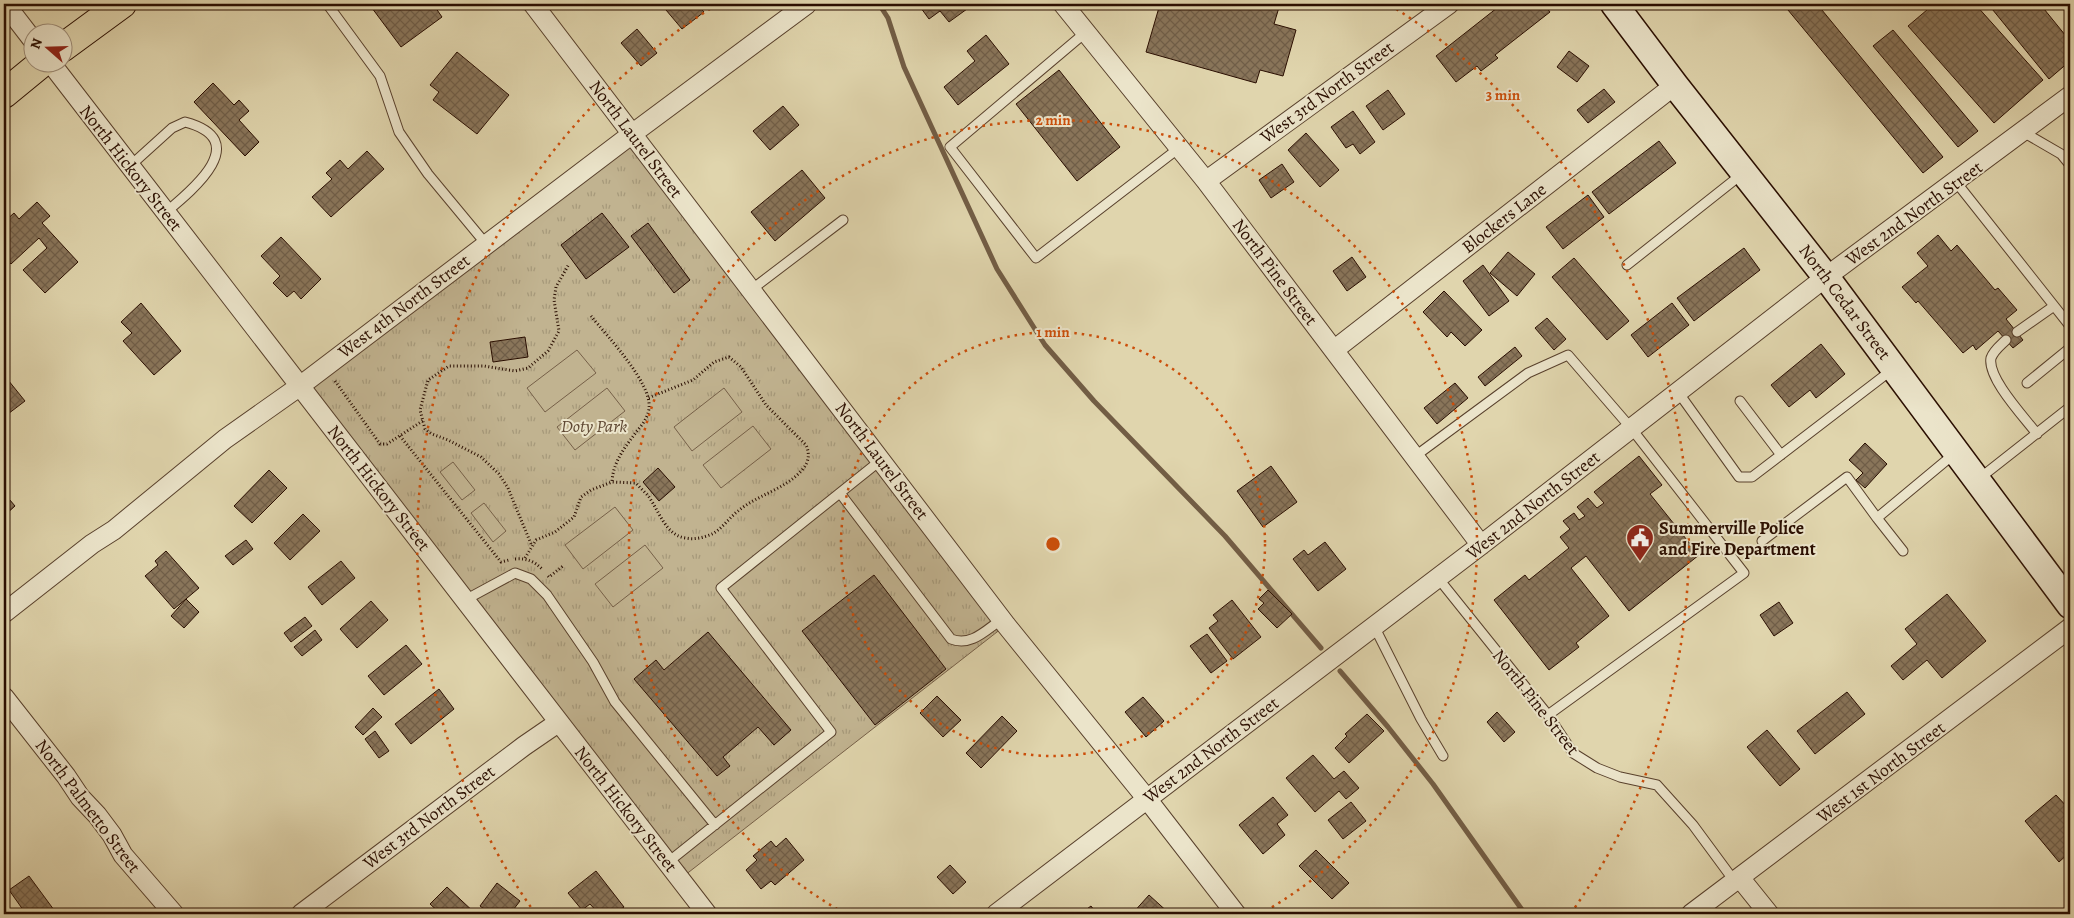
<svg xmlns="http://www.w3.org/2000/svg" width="2074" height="918" font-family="Alegreya,serif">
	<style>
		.park { fill: url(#park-tufts); stroke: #766048 }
		.pitch { fill: #c1b390; stroke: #766048 }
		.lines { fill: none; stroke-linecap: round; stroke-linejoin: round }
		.stream { stroke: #725d45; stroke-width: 5 }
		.building { fill: url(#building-cross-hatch); stroke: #2a0e01 }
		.lane-casing { stroke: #58402c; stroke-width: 11 }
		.street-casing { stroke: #58402c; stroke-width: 21 }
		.secondary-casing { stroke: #2a0e01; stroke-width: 29 }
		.primary-casing { stroke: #2a0e01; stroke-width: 30 }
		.path { stroke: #2a0e01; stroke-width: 3; stroke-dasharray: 1 2.5; stroke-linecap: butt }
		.lane { stroke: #ebe4ca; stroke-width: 9 }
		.street { stroke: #ebe4ca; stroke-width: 19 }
		.secondary { stroke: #ebe4ca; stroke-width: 26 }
		.primary { stroke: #e0d5ad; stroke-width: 28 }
		.ring { fill: none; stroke: #cc4e0a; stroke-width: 2.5; stroke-dasharray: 2.5 5 }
		.labels { text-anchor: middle; stroke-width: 4; stroke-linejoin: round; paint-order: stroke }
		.street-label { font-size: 18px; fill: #2a0e01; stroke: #ebe4ca }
		.park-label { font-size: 18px; font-style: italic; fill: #5f4833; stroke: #ebe4ca }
		.poi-label { font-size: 18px; font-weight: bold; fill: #2a0e01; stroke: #ebe4ca; text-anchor: start }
		.centre { fill: #cc4e0a; stroke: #ebe4ca; stroke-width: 2.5 }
		.ring-label { font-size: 15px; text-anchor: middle; font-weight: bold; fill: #cc4e0a; stroke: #ebe4ca; stroke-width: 4; stroke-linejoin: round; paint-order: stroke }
	</style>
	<defs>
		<pattern id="park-tufts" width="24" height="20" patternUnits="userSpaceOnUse" patternTransform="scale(1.25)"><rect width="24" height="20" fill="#c1b390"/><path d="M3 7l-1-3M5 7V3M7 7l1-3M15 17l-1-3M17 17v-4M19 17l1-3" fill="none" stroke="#a6997a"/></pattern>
		<pattern id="building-cross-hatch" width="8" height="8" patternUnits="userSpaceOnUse" patternTransform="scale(1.25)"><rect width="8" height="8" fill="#89755a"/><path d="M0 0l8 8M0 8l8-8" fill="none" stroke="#705e48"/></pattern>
	</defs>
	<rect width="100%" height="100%" fill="#e0d5ad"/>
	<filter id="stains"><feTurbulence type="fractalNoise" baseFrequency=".004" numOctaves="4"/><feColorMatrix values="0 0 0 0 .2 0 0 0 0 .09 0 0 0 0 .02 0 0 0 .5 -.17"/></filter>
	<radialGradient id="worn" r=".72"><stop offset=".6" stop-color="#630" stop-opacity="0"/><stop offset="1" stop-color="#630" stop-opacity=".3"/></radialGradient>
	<path class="park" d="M632 134 1006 625 680 879 300 387Z"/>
	<path class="pitch" d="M577 350 596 373 545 412 527 388Z
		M607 388 625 411 575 450 557 427Z
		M724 388 742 412 692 451 674 427Z
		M753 426 771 449 721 488 703 465Z
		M453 462 475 490 462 500 440 472Z
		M484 503 506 531 493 542 471 513Z
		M615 507 633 530 583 569 565 545Z
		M645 545 663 568 613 607 595 584Z"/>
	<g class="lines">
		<path class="stream" d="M879 4 888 18 904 67 997 269 1045 345 1094 401 1225 536 1321 648
			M1340 671 1388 727 1433 784 1525 914"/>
	</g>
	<path class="building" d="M369 4H433L442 17 401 47Z
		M674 4H697L704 12 682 29 666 10Z
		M918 4H963L967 9 949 22 940 11 929 19Z
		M1160 4H1280L1274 24 1296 30 1283 76 1260 70 1256 83 1146 52Z
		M1502 4H1544L1550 12 1495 55 1498 58 1481 71 1477 66 1456 82 1436 56Z
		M1783 4H1817L1943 157 1923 173Z
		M1934 4H1975L2043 80 1994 123 1908 26Z
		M1988 4H2040L2070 41V61L2049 79Z
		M637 29 657 53 641 66 621 43Z
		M1893 30 1978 131 1958 147 1873 46Z
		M986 35 1009 64 958 105 944 87 975 61 967 51Z
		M1569 51 1589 66 1577 82 1557 67Z
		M457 52 509 95 477 134 433 100 439 92 430 85Z
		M1059 70 1120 147 1077 181 1016 104Z
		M213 83 234 105 239 100 249 111 239 120 259 142 245 156 194 102Z
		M1604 89 1615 102 1588 123 1577 110Z
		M1388 90 1405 114 1383 130 1366 106Z
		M783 106 799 125 770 150 753 131Z
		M1353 111 1375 142 1360 154 1353 144 1346 148 1331 127Z
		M1306 133 1339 170 1320 187 1288 150Z
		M1659 141 1676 163 1609 214 1592 192Z
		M367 151 384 169 331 217 312 197 332 179 326 173 340 160 348 169Z
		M1282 164 1294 182 1271 198 1259 180Z
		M802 170 825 198 775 241 751 212Z
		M1588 195 1604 217 1563 249 1546 227Z
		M37 202 50 216 42 223 78 262 45 293 23 270 47 248 39 238 11 264 4 256V222L14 213 19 219Z
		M602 213 629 247 586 279 561 245Z
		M648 223 690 280 674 293 631 236Z
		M1938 235 1951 251 1957 245 1995 290 1998 288 2017 310 2006 319 2023 340 2013 348 1998 331 1976 350 1973 345 1963 353 1918 301 1916 303 1902 287 1928 266 1917 253Z
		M281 237 321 279 301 299 294 291 287 297 273 283 280 276 261 256Z
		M1744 248 1760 270 1694 321 1677 298Z
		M1508 252 1535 274 1517 296 1490 273Z
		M1352 257 1366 277 1347 291 1333 271Z
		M1574 258 1629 321 1607 340 1552 277Z
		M1483 265 1509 301 1489 316 1463 281Z
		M1444 291 1482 330 1465 346 1451 332 1447 337 1423 312Z
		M141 303 181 351 154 375 123 341 132 333 121 322Z
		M1672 303 1689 325 1648 357 1631 335Z
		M1547 318 1566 339 1554 350 1535 328Z
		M525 337 528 357 493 362 490 342Z
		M1821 344 1845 374 1816 398 1810 390 1789 407 1771 385Z
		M1515 347 1522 356 1485 386 1478 377Z
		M4 375 25 401 4 417Z
		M1455 383 1468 398 1437 424 1424 408Z
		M1865 443 1887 464 1865 488 1856 480 1863 473 1849 460Z
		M1639 456 1662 485 1650 494 1699 555 1629 611 1586 556 1571 568 1609 616 1576 643 1579 647 1549 670 1494 600 1525 575 1529 580 1569 548 1560 537 1570 529 1563 521 1574 513 1579 520 1585 516 1577 507 1588 498 1597 508 1604 503 1594 492Z
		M1271 466 1297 502 1263 527 1237 491Z
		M658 468 675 487 659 501 643 482Z
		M269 470 287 488 252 523 234 506Z
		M4 493 15 506 4 516Z
		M303 514 320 531 290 560 274 543Z
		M246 540 253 549 233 565 225 556Z
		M1325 542 1346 569 1318 591 1293 559 1304 550 1308 555Z
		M166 551 199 588 174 609 145 576 158 565 155 561Z
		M341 561 355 578 322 605 308 587Z
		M874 575 946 669 875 725 802 631Z
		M1268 590 1292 614 1277 628 1258 609 1264 603 1259 599Z
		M1947 594 1986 641 1942 678 1927 660 1903 680 1891 666 1917 644 1905 629Z
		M186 599 199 612 184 628 171 616Z
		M1232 600 1261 637 1233 659 1209 628 1218 621 1213 615Z
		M371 601 388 620 357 648 340 629Z
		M1779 602 1793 623 1774 636 1760 615Z
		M305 617 312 626 291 642 284 633Z
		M315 630 322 640 302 656 294 647Z
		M708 632 791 730 774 745 758 727 723 757 730 766 717 776 634 679 656 660 664 670Z
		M1207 634 1227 661 1211 673 1190 646Z
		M406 645 422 664 384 695 368 676Z
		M439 689 454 709 411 744 395 724Z
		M1847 692 1865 714 1815 754 1797 731Z
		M937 696 961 720 943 737 920 713Z
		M1143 697 1164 721 1146 737 1125 712Z
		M373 708 382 717 363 735 355 727Z
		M1497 712 1515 732 1504 742 1487 722Z
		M1367 714 1384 731 1349 763 1335 748 1347 736 1345 734Z
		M1002 716 1017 731 981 768 966 753Z
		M1767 730 1800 769 1780 786 1747 747Z
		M375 731 389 751 379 758 365 739Z
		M1313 755 1334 779 1344 771 1359 788 1346 799 1339 791 1315 812 1286 778Z
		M2056 795 2070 810V852L2059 862 2025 821Z
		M1273 797 1288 815 1277 824 1285 835 1263 854 1239 825Z
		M1351 802 1366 821 1343 839 1328 820Z
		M786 838 804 860 775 885 771 881 761 889 746 870 757 860 753 856 771 841 776 847Z
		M1316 850 1349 883 1332 899 1299 866Z
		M950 865 966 882 953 894 937 877Z
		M596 871 624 907 615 914H599L590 904 582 910 568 893Z
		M29 876 57 914H26L9 890Z
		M497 883 520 901 510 914H491L480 906Z
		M447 887 476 914H441L430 904Z
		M1149 895 1170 914H1132Z
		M1091 906 1097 914H1080Z"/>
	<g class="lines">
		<defs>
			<path id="lane" d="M330 4 328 5 380 76 399 132 428 174 486 244
				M1086 32 950 147 1036 258 1179 148
				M2023 132 2061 154 2070 165
				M130 166 172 128 185 122C253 140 194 189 166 212
				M1956 182 2070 326
				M1627 265 1742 174
				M751 290 843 220
				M2017 332 2054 306
				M2006 340C2000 346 1994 350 1991 358 1987 378 2025 418 2037 434
				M2027 383 2070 348
				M1678 392 1739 477H1752L1893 369
				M1740 401 1781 455
				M1414 457 1528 373 1568 355 1631 428 1744 573 1548 715
				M1980 478 2070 407
				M840 493 951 639C971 647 986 630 1002 619
				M1762 541 1847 477 1877 518
				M1903 551 1877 518 1954 454
				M1438 578 1548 715 1573 753 1597 768 1620 777 1657 785 1693 825 1735 882
				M465 600 515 573 531 579 547 595 593 662 615 702 715 825
				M1374 626 1421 719 1443 756
				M667 863 831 732 721 588 881 460"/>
			<path id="street" d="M5 4 32 39
				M533 4 1006 625 1147 799 1236 914
				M1063 4 1206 181 1481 545
				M50 62 707 914
				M1206 181 1449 4
				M1334 350 1675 85
				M4 613 92 544 114 530 225 439 300 386 632 134 807 4
				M4 697 66 776 80 797 97 815 112 835 123 855 174 914
				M1740 878 1769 914
				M301 914 524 746 559 722
				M996 914 1481 545 1826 277 2070 96
				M1691 914 2070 628"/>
			<path id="secondary" d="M1614 4 1675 85 1826 277 2070 605"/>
			<path id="primary" d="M62 48 122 4
				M4 94 43 62"/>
		</defs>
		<use href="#lane" class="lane-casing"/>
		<use href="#street" class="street-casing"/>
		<use href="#secondary" class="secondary-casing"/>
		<use href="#primary" class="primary-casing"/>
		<path class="path" d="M591 316C607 336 652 383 649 408 648 419 640 427 634 435 623 450 613 463 612 482
			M335 381 380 444H387L424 420
			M400 436 501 562 509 560
			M531 544 508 488 499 474 481 457 448 440 432 434 425 429 420 410 428 380 449 366H484L515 371 528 368 548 351 559 331 554 300 556 287 569 264
			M525 558 536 540 555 532 574 517 581 497 591 490 612 482 636 483C640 488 645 492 649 497 659 511 666 536 686 538 695 540 705 537 712 534 722 529 729 518 738 511 757 495 786 489 802 470 809 462 810 454 806 445L766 405 741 367 729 357 714 362 693 380 648 398
			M515 559C526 558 534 561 542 569
			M548 576 549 577 563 566"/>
		<use href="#lane" class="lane"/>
		<use href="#street" class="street"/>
		<use href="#secondary" class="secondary"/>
		<use href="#primary" class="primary"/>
	</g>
	<g class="ring">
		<circle cx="1053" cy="544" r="212"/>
		<path d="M844 913A424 424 0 1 1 1262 913"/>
		<path d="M535 913A636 636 0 0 1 716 5M1390 5A636 636 0 0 1 1571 913"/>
	</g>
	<defs>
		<symbol id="civic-pin" viewBox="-11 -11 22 30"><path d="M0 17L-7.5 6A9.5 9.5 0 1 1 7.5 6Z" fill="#8f2418" stroke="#ebe4ca"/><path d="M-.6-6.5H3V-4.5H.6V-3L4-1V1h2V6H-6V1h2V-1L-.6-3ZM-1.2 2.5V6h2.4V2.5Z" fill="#fff"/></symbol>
	</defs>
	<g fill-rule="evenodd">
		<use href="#civic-pin" x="1624" y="522" width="32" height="43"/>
	</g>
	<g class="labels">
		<g class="street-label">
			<text transform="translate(1327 92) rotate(-36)" y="6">West 3rd North Street</text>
			<text transform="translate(636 139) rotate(53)" y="6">North Laurel Street</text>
			<text transform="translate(131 168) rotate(52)" y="6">North Hickory Street</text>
			<text transform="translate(1914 213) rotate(-36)" y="6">West 2nd North Street</text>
			<text transform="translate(1504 218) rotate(-38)" y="6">Blockers Lane</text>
			<text transform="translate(1275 272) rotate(53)" y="6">North Pine Street</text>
			<text transform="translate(1845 302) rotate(53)" y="6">North Cedar Street</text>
			<text transform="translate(404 306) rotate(-37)" y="6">West 4th North Street</text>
			<text transform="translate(882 461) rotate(53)" y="6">North Laurel Street</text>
			<text transform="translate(379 488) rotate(52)" y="6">North Hickory Street</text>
			<text transform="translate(1533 505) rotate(-38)" y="6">West 2nd North Street</text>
			<text transform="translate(1536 702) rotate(52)" y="6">North Pine Street</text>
			<text transform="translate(1211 750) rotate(-37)" y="6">West 2nd North Street</text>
			<text transform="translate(1881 772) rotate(-37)" y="6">West 1st North Street</text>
			<text transform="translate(88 806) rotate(53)" y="6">North Palmetto Street</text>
			<text transform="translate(626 809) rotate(52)" y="6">North Hickory Street</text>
			<text transform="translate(429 817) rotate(-37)" y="6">West 3rd North Street</text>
		</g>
		<g class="park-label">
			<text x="594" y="432">Doty Park</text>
		</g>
		<g class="poi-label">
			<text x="1659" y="534">Summerville Police<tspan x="1659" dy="21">and Fire Department</tspan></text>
		</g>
	</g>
	<circle cx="1053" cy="544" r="8" class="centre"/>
	<g class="ring-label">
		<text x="1503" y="100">3 min</text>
		<text x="1053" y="125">2 min</text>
		<text x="1053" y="337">1 min</text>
	</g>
	<rect width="2074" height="918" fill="none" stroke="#e0d5ad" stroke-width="20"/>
	<rect x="5" y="5" width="2064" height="908" fill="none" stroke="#2a0e01" stroke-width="2.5"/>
	<rect x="10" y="10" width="2054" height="898" fill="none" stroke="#2a0e01"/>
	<g transform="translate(48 48) rotate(290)"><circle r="24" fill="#ebe4ca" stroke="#9e8e7a"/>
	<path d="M0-4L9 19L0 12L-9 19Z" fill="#8f2418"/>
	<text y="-8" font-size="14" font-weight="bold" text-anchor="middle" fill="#2a0e01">N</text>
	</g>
	<rect width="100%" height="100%" filter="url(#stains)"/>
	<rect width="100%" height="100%" fill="url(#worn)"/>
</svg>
